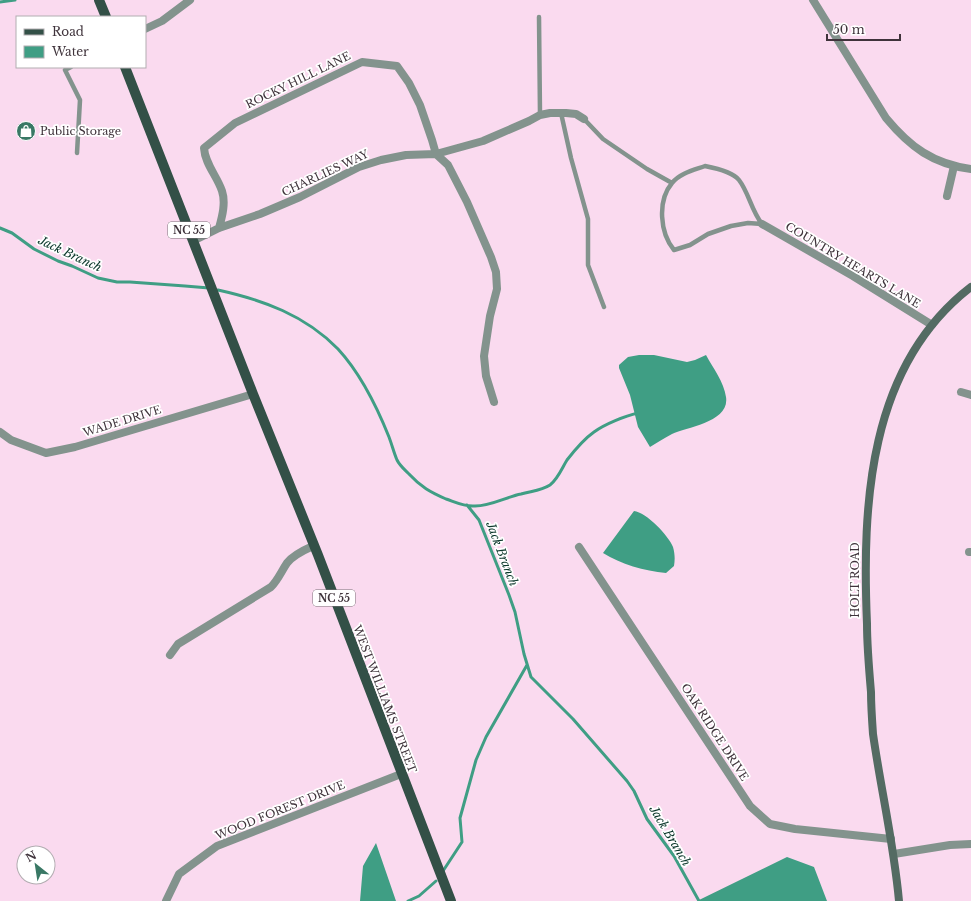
<svg xmlns="http://www.w3.org/2000/svg" width="971" height="901" font-family="'Libre Baskerville',serif">
	<style>
		.water { fill: #3f9e84 }
		.lines { fill: none; stroke-linecap: round; stroke-linejoin: round }
		.stream { stroke: #3f9e84; stroke-width: 3 }
		.lane { stroke: #83938d; stroke-width: 4.5 }
		.street { stroke: #83938d; stroke-width: 8 }
		.secondary { stroke: #546b63; stroke-width: 8 }
		.primary { stroke: #335047; stroke-width: 10 }
		.labels { text-anchor: middle; stroke-width: 3.5; stroke-linejoin: round; paint-order: stroke }
		.shield { fill: #fff; stroke: #797076; stroke-width: 1 }
		.shield-label { font-size: 10px; font-weight: bold; fill: #3f333b }
		.street-label { font-size: 11px; fill: #3f333b; stroke: #fff }
		.poi-label { font-size: 11px; fill: #3f333b; stroke: #fff; text-anchor: start }
		.water-label { font-size: 12px; font-style: italic; fill: #0b372b; stroke: #fff }
	</style>
	<rect width="100%" height="100%" fill="#fadaef"/>
	<path class="water" d="M639 355H654L687 362 695 360 706 355C713 368 724 382 726 397 730 422 687 427 672 434 664 438 657 443 650 447L638 427 630 395 619 368V365L628 357Z
		M634 511C646 512 669 536 673 547 675 554 675 560 674 566L666 573C644 571 621 564 603 553Z
		M376 843 396 901H360L363 866Z
		M787 857 814 867 827 901H697Z"/>
	<g class="lines">
		<path class="stream" d="M0 2 15 0
			M0 228 12 233 34 249 58 261 72 266 98 278 117 282H130L185 286 209 288
			M218 290C263 300 305 315 338 349 361 374 377 407 389 437 392 445 394 453 397 460 400 466 405 470 409 474 421 487 430 492 446 499 455 502 465 507 475 506 491 506 506 497 521 494 531 491 541 491 550 485 558 479 562 468 567 460 574 451 584 439 594 432 605 424 625 416 638 413
			M467 505 479 520 509 595 515 612 524 654 531 677 573 719 627 781 634 791 647 819 674 856 699 901
			M443 871 462 842 460 818 476 760 486 737 527 665
			M408 901 419 896 436 881"/>
		<path class="lane" d="M539 17 540 115
			M71 67 65 70 80 100 77 153
			M561 113 571 158 588 219V265L604 307
			M584 119 603 139 647 169 672 183
			M705 166C715 168 733 172 739 180 749 193 751 210 762 224L748 223 731 226 708 234 690 245 674 250C660 233 657 201 672 183 680 173 694 170 705 166Z"/>
		<path class="street" d="M813 0 886 118C910 147 933 164 971 169
			M145 29 162 21 190 0
			M947 196 954 166
			M762 224 853 276 932 325
			M219 228C222 217 226 203 222 191 217 176 205 164 204 148L235 123 362 62 397 66 409 83 420 105 432 140 436 154 448 165 467 202 491 257 496 272 497 289 490 316 484 356 486 376 494 402
			M193 241 219 228 260 214 300 197 359 167 381 160 406 155 436 154 483 141 529 121 540 115 550 113H566L576 114 584 119
			M961 392 971 395
			M0 432 11 440 46 453 75 447 253 394
			M579 547 750 806 770 824 795 829 891 839
			M969 552H971
			M170 655 178 644 271 587C278 580 281 572 287 563 293 555 304 550 313 546
			M894 854 950 845 971 844
			M166 901 179 874 217 846 401 774"/>
		<path class="secondary" d="M899 901C894 845 881 790 873 734 872 720 871 706 871 692 869 669 867 646 867 624 862 505 868 366 971 287"/>
		<path class="primary" d="M99 0 106 17
			M125 67 253 394 318 555 451 901"/>
	</g>
	<defs>
		<symbol id="shop-disc" viewBox="-11 -11 22 22"><circle r="9.5" fill="#397865" stroke="#fff"/><path d="M-5-2.5h2.3a2.7 3.5 0 0 1 5.4 0H5L5.5 6h-11ZM-1.5-2.5h3a1.5 2.3 0 0 0-3 0Z" fill="#fff"/></symbol>
	</defs>
	<g fill-rule="evenodd">
		<use href="#shop-disc" x="15" y="120" width="22" height="22"/>
	</g>
	<g class="labels">
		<g class="shield">
			<rect x="168" y="222" width="42" height="16" rx="3"/>
			<rect x="313" y="590" width="42" height="16" rx="3"/>
		</g>
		<g class="shield-label">
			<text x="189" y="234">NC 55</text>
			<text x="334" y="602">NC 55</text>
		</g>
		<g class="street-label">
			<text transform="translate(298 80) rotate(-26)" y="4">ROCKY HILL LANE</text>
			<text transform="translate(325 173) rotate(-25)" y="4">CHARLIES WAY</text>
			<text transform="translate(853 265) rotate(31)" y="4">COUNTRY HEARTS LANE</text>
			<text transform="translate(122 421) rotate(-17)" y="4">WADE DRIVE</text>
			<text transform="translate(855 580) rotate(-90)" y="4">HOLT ROAD</text>
			<text transform="translate(385 699) rotate(69)" y="4">WEST WILLIAMS STREET</text>
			<text transform="translate(715 732) rotate(57)" y="4">OAK RIDGE DRIVE</text>
			<text transform="translate(280 810) rotate(-22)" y="4">WOOD FOREST DRIVE</text>
		</g>
		<g class="poi-label">
			<text x="40" y="135">Public Storage</text>
		</g>
		<g class="water-label">
			<text transform="translate(70 254) rotate(25)" y="4">Jack Branch</text>
			<text transform="translate(502 554) rotate(69)" y="4">Jack Branch</text>
			<text transform="translate(670 836) rotate(59)" y="4">Jack Branch</text>
		</g>
	</g>
	<rect x="16" y="16" width="130" height="52" fill="#ffffff" stroke="#b2adb1"/>
	<rect x="24" y="29" width="20" height="6" fill="#335047" stroke="#b2adb1"/>
	<text x="52" y="36" font-size="12" fill="#3f333b">Road</text>
	<rect x="24" y="46" width="20" height="12" fill="#3f9e84" stroke="#b2adb1"/>
	<text x="52" y="56" font-size="12" fill="#3f333b">Water</text>
	<g transform="translate(36 865) rotate(330)"><circle r="19" fill="#ffffff" stroke="#b2adb1"/>
	<path d="M0-3L7 15L0 10L-7 15Z" fill="#397865"/>
	<text y="-6" font-size="11" font-weight="bold" text-anchor="middle" fill="#3f333b">N</text>
	</g>
	<path d="M827 34v6h73v-6" fill="none" stroke="#3f333b" stroke-width="2"/>
	<text x="833" y="34" font-size="12" fill="#3f333b" stroke="#ffffff" stroke-width="3" paint-order="stroke">50 m</text>
</svg>
